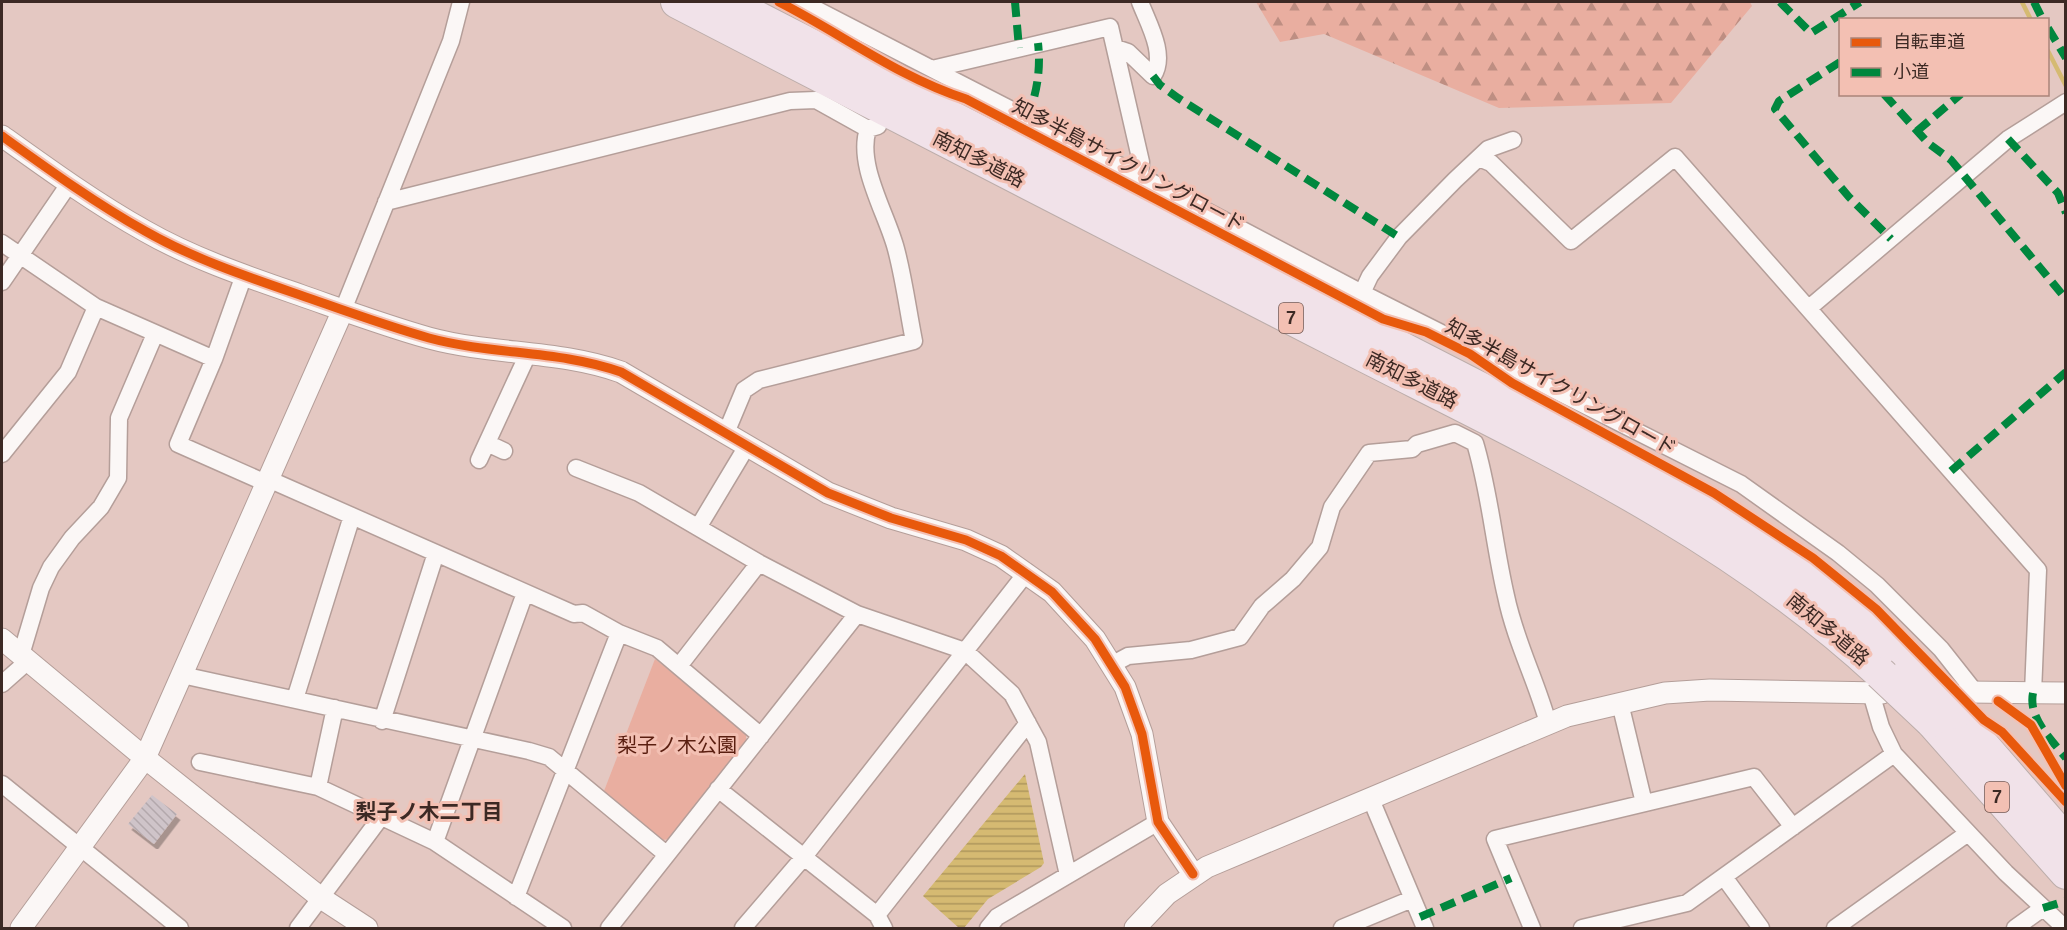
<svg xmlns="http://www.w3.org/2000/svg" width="2067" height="930" font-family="Helvetica,'Noto Sans JP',sans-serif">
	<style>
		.forest { fill: url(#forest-firs) }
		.green { fill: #e9aea0 }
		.water { fill: url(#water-rules) }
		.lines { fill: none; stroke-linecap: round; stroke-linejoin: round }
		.stream { stroke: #d5ba72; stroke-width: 4.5 }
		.building { fill: url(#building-back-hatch); filter: url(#shadow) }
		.minor-tunnel { stroke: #c2a8a2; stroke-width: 16; stroke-dasharray: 16 8; stroke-linecap: butt }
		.minor-casing { stroke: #b49e99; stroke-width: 19 }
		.tertiary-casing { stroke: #b49e99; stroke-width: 23 }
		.motorway-casing { stroke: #bcadaa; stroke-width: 34 }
		.minor { stroke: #fbf7f6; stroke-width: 16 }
		.tertiary { stroke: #fbf7f6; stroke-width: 21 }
		.motorway { stroke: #f1e2e9; stroke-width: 32 }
		.motorway-bridge-casing { stroke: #bcadaa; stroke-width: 34; stroke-linecap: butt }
		.motorway-bridge { stroke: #f1e2e9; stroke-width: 32 }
		.quiet { stroke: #00873e; stroke-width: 8; stroke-dasharray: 15 8; stroke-linecap: butt }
		.cycleway-casing { stroke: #f3c0b3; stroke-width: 13 }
		.cycleway { stroke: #e8590c; stroke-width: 9 }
		.labels { text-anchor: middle; stroke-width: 6; stroke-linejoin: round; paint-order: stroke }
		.shield { fill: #f3c0b3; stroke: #73564f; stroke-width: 1.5 }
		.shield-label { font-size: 18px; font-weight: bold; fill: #3c2924 }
		.street-label { font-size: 20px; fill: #3c2924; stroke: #f3c0b3 }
		.park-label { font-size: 20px; fill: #5a1e10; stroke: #f3c0b3 }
		.neighbourhood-label { font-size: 21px; font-weight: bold; fill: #3c2924; stroke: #f3c0b3 }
	</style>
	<defs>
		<pattern id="forest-firs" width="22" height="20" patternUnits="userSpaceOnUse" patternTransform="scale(1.5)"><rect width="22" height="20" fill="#e9aea0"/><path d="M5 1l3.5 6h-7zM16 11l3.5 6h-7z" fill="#be8e82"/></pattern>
		<pattern id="water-rules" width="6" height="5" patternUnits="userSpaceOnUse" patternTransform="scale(1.5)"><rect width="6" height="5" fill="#d5ba72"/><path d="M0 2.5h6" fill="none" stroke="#ae975d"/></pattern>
		<pattern id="building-back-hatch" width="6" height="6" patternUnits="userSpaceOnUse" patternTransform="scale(1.5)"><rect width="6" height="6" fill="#cfc4c9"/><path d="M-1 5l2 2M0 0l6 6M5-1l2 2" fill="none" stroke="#b3a8ac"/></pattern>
		<filter id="shadow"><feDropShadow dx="3.5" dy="6" stdDeviation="0" flood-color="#0004"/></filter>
	</defs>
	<rect width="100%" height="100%" fill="#e4c8c2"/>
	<path class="forest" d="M1256 2H1750L1752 6 1671 103 1499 108 1324 34 1280 42Z"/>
	<path class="green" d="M655 659 746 732V741L669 839 663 840 604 791Z"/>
	<path class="water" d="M1025 774 1044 863 1041 867 988 899 964 928H959L923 896Z"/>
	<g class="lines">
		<path class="stream" d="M2022 2 2031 20
			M2048 51 2066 86"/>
	</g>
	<path class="building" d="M152 795 177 814 154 844 128 824Z"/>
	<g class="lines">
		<path class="minor-tunnel" d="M897 95 915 62"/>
		<defs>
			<path id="minor" d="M802 2 932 69 1110 27 1141 162 1140 176 1362 293 1741 484 1838 553 1877 585 1941 649 1975 692
				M1116 48 1128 52 1153 76C1167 55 1148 23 1140 2
				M932 69 1140 176
				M1479 158 1491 163 1571 241 1675 157 2038 570 2033 693
				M386 202 790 101 816 100 868 129
				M2 243 96 307 214 359
				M244 275 214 359 178 444 266 483 275 482 574 614 583 613 619 633 657 648 761 736
				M2 282 69 184
				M1362 293 1370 276 1399 237 1455 180 1488 149 1513 140
				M1809 308 2008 139 2066 102
				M343 310 451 41 461 2
				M726 433 744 390 759 380 914 341C908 311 904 279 896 249 887 214 856 165 868 129L878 126
				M487 443 504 451
				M2 454 68 372 96 307
				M479 460 528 354
				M576 468 639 493 759 563 857 614 965 651 1012 694 1038 742 1068 875
				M699 526 747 446
				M21 655 41 588 51 567 72 538 101 507 118 478 119 418 155 334
				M1113 664 1128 656 1191 650 1240 637 1262 606 1293 579 1320 547 1332 507 1369 453 1412 449 1417 444 1455 433 1475 443C1490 493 1494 545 1506 596 1515 640 1536 680 1548 723
				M679 666 759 563
				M182 675 529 751 549 757 666 854
				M2 684 28 661
				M1871 693 1881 727 1894 754 2006 873 2065 928
				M295 699 352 516
				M1620 703 1644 803
				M382 721 436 553
				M200 762 318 787 435 842 563 928
				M2 784 180 928
				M318 787 335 708
				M718 789 877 915 884 928
				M1370 797 1425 928
				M435 842 525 593
				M1724 877 1761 928
				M516 897 619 633
				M877 915 1028 723
				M298 928 381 817
				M609 928 857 614
				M743 928 803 858 1027 572
				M988 928 997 917 1158 822
				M1342 928 1412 899
				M1532 928 1495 839 1754 777 1793 827
				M1582 928 1687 903 1894 754
				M1835 928 1968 833
				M2015 928 2043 908"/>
			<path id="tertiary" d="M2 136C48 169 95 203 145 231 194 259 248 277 300 295 343 310 386 326 429 338 492 355 559 350 621 372L828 493 891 518 966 540 1001 556 1052 592 1095 639 1125 687 1142 734 1158 822 1193 874
				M2 639 145 758 321 898 367 928
				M1967 692 2066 693
				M21 928 145 758 343 310
				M1135 928 1167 894 1207 867 1567 716 1665 693 1710 690 1882 693"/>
			<path id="motorway" d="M677 2C898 117 1121 231 1343 345 1530 441 1725 529 1880 673
				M727 2 1501 399 1667 487 1771 552 1815 584 1911 668
				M1955 713 2066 841
				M1931 721 2066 873"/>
		</defs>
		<use href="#minor" class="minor-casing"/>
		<use href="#tertiary" class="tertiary-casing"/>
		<use href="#motorway" class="motorway-casing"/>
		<use href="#minor" class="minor"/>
		<use href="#tertiary" class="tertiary"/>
		<use href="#motorway" class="motorway"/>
		<defs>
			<path id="motorway-bridge" d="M1911 668 1955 713
				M1880 673 1931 721"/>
		</defs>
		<use href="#motorway-bridge" class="motorway-bridge-casing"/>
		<use href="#motorway-bridge" class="motorway-bridge"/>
		<path class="quiet" d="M1015 2 1019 48
			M1780 2 1811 33 1860 2
			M2034 2 2043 20
			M2048 28 2066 58
			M1840 62 1779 101 1775 109 1849 197 1891 239
			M1153 76 1160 85 1178 98 1399 237
			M1884 94 1928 143 1951 160 2066 299
			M1027 118C1037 94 1041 69 1038 43
			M1917 131 1961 94
			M2008 139 2058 193 2066 213
			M1951 471 2066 372
			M2033 693C2028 718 2051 739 2066 758
			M2043 908 2066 901
			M1420 917 1511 878"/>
		<defs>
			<path id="cycleway" d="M779 2C842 34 898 77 966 99L1383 319 1426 332 1470 354 1512 383 1714 493 1813 558 1876 609 1984 720 2002 732 2066 802
				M2 136C48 169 95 203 145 231 194 259 248 277 300 295 343 310 386 326 429 338 492 355 559 350 621 372L828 493 891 518 966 540 1001 556 1052 592 1095 639 1125 687 1142 734 1158 822 1193 874
				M1998 701 2031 725 2066 786"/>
		</defs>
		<use href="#cycleway" class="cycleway-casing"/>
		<use href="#cycleway" class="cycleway"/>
	</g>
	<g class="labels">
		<g class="shield">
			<rect x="1279" y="303" width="24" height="30" rx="4.5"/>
			<rect x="1985" y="782" width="24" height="30" rx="4.5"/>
		</g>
		<g class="shield-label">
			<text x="1291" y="324">7</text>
			<text x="1997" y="803">7</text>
		</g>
		<g class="street-label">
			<text transform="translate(979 159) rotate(27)" y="7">南知多道路</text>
			<text transform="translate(1129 165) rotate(28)" y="7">知多半島サイクリングロード</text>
			<text transform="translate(1412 380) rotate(27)" y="7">南知多道路</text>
			<text transform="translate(1561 387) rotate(29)" y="7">知多半島サイクリングロード</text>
			<text transform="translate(1828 629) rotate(40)" y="7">南知多道路</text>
		</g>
		<g class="park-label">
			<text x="677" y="752">梨子ノ木公園</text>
		</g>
		<g class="neighbourhood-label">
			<text x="429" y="819">梨子ノ木二丁目</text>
		</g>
	</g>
	<rect width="2067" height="930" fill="none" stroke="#3c2924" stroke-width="6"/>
	<rect x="1839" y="18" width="210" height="78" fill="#f3c0b3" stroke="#aa847a" stroke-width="1.5"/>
	<rect x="1851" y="38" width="30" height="9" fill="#e8590c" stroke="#aa847a" stroke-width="1.5"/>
	<text x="1893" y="48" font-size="18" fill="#3c2924">自転車道</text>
	<rect x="1851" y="68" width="30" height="9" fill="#00873e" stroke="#aa847a" stroke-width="1.5"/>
	<text x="1893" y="78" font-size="18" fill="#3c2924">小道</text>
</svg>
